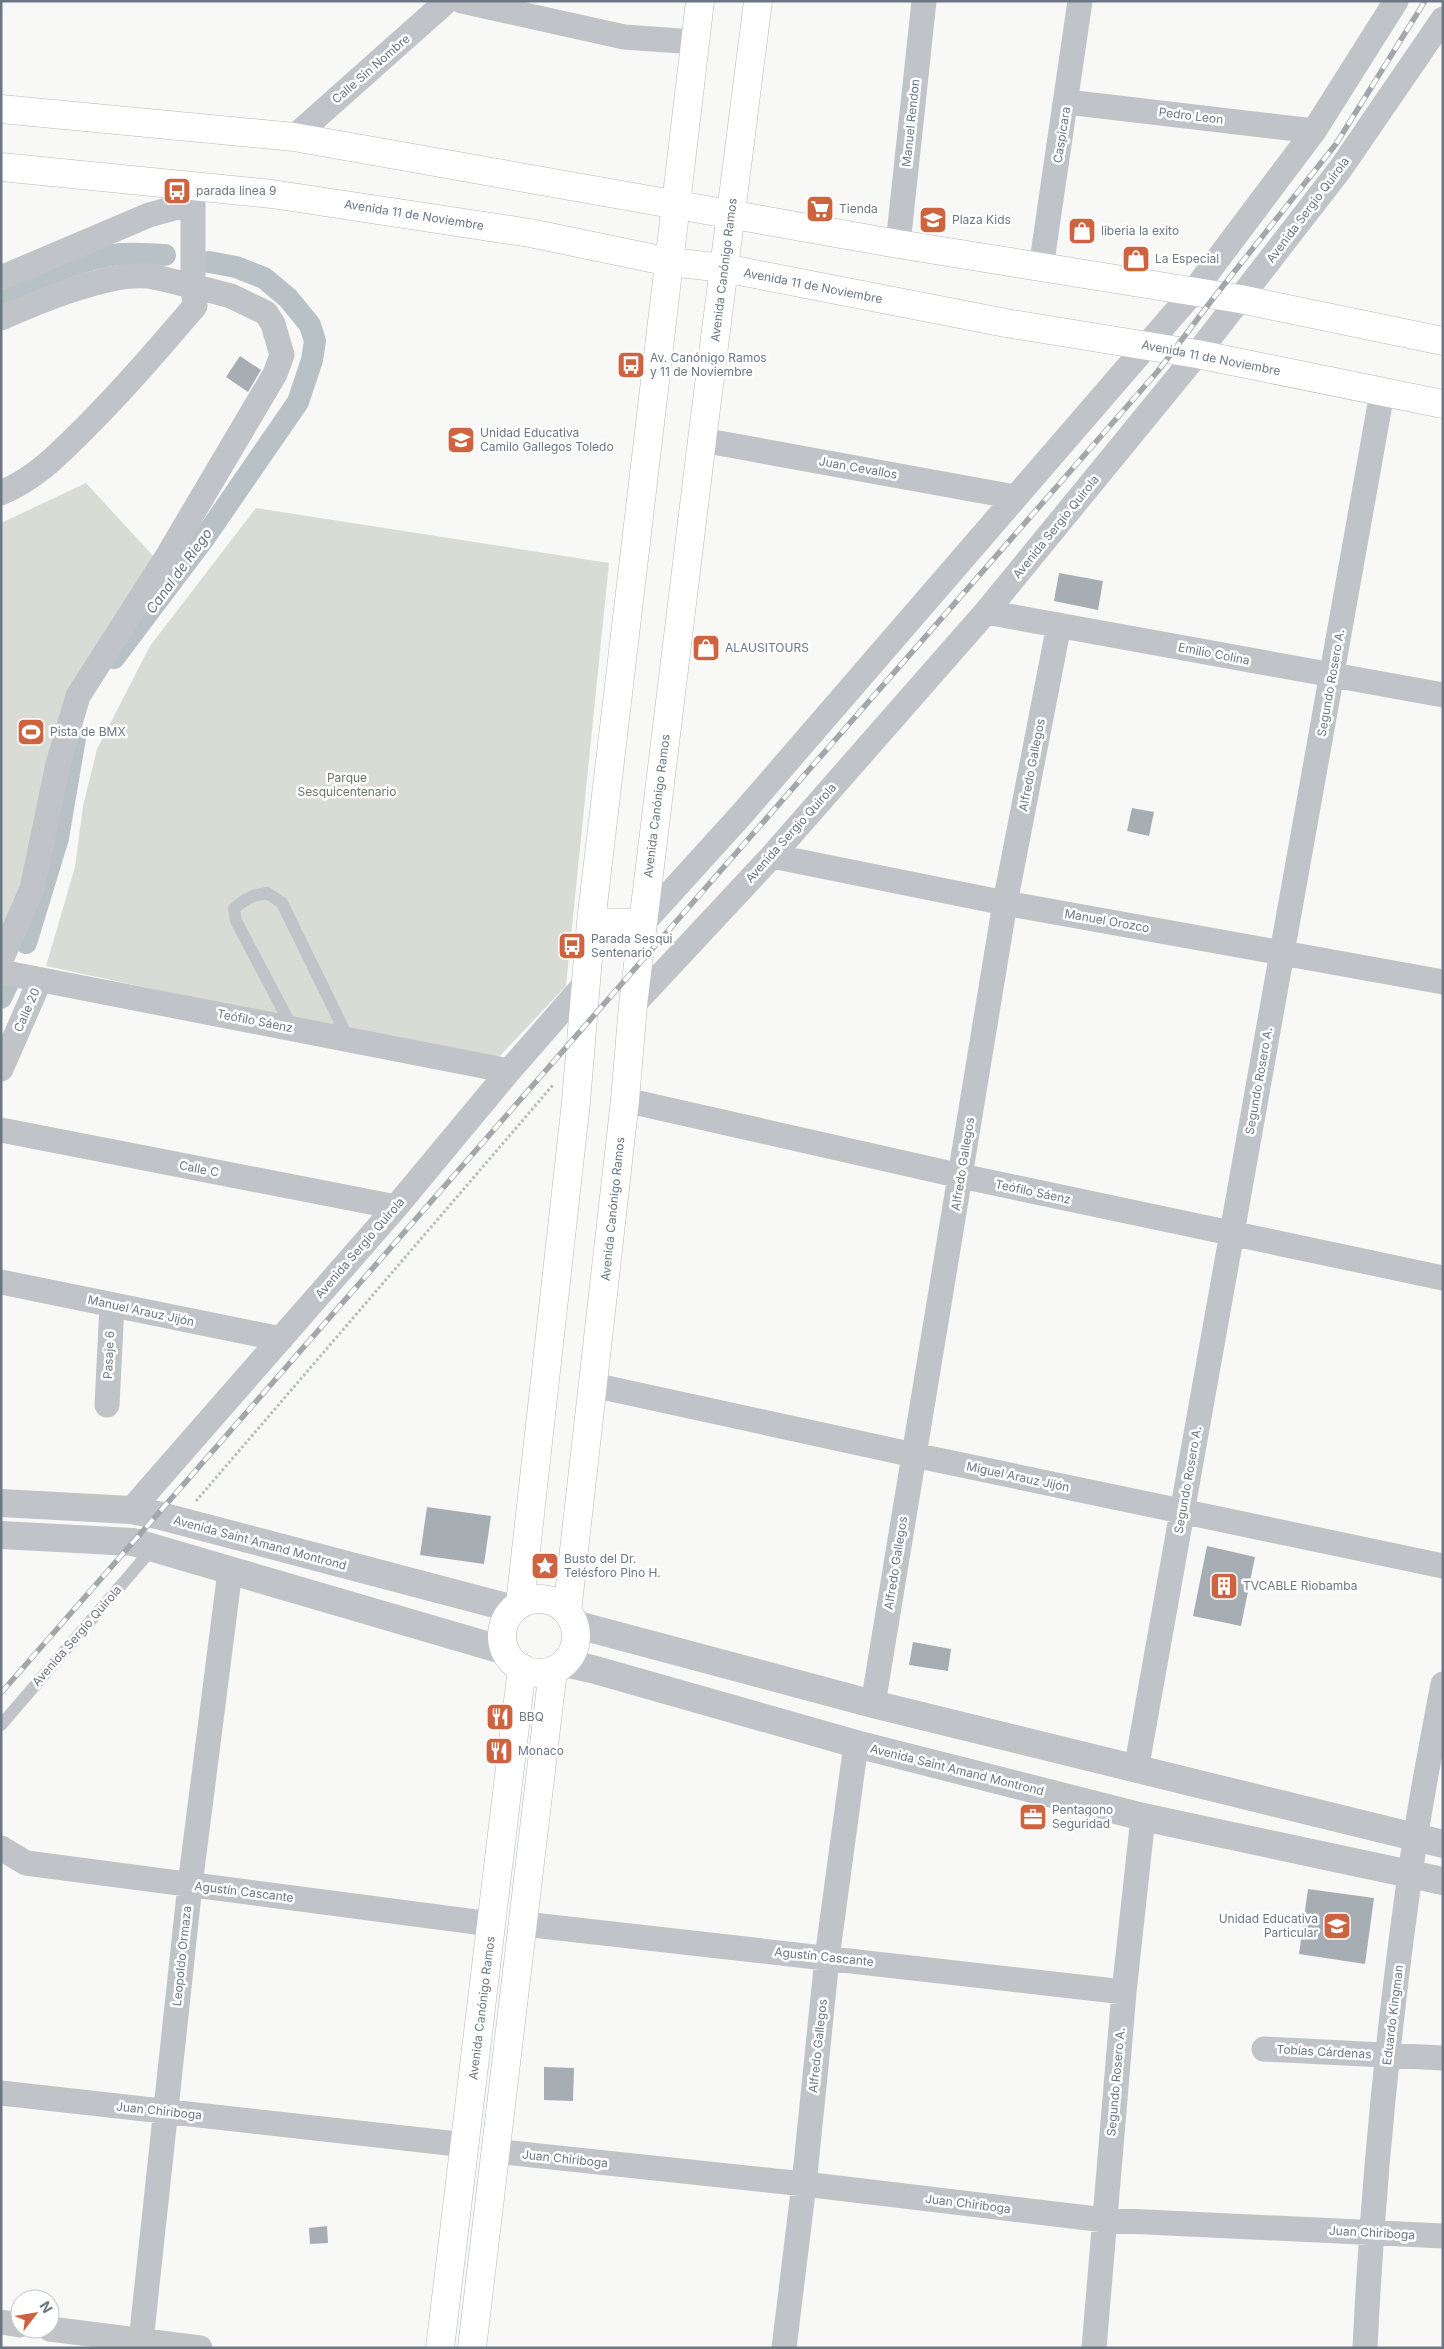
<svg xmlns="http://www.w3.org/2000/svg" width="1444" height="2349" font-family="Inter,sans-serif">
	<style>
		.green { fill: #d8dcd5 }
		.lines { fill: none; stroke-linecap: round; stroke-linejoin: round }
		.canal { stroke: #b8c2c6; stroke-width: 22 }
		.building { fill: #a6adb3 }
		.secondary-casing { stroke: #b3b7bb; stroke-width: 29 }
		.path { stroke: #b8bbbe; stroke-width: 3; stroke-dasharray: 2.5 2.5; stroke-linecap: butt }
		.service { stroke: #c0c3c7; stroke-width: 12 }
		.minor { stroke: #c0c3c7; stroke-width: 25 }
		.tertiary { stroke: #c0c3c7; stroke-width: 28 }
		.secondary { stroke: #fff; stroke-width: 28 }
		.rail-casing { stroke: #a2a7ac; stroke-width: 5.5 }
		.rail { stroke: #fff; stroke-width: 4; stroke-dasharray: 11; stroke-linecap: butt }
		.labels { text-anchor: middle; stroke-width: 5; stroke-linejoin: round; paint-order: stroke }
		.street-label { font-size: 12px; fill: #6b7783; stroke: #fff }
		.poi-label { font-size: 12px; fill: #6b7783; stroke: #fff; text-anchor: start }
		.park-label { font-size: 12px; fill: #677665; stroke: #fff }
		.water-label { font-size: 14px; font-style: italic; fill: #67777f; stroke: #fff }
	</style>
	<rect width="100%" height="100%" fill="#f8f8f6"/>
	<path class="green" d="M86 483 157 560 74 689 25 885 1 937V523Z
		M256 508 609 563 566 986 499 1057 246 1009 46 966 75 867 83 806 97 749 150 646Z"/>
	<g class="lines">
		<path class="canal" d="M1 295C34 281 68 264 103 257 123 252 145 254 165 255
			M114 658 203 540 298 402 312 360 315 341 310 325 288 298 264 278 236 267 209 262
			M26 943 58 838 75 738
			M1 998 11 977"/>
	</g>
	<path class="building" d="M240 356 261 370 248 392 226 377Z
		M1059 573 1103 581 1098 610 1054 601Z
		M1132 808 1154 812 1149 836 1127 831Z
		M427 1507 491 1516 484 1564 420 1555Z
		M1207 1546 1255 1557 1241 1626 1193 1616Z
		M913 1642 951 1649 948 1671 909 1665Z
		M1308 1889 1374 1898 1365 1964 1299 1954Z
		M544 2067 574 2068 573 2101 544 2100Z
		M327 2226 328 2243 310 2244 309 2228Z"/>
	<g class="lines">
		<defs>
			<path id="secondary" d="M1 109 294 137 898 244 1240 299 1443 341
				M1 167 272 194 530 233 670 262 724 268 1006 323 1197 354 1443 404
				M591 922 643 923
				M502 1636a37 37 0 1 1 74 0a37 37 0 1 1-74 0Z
				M520 1604 576 1102 591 922 700 1
				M567 1612 625 1100 633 1005 702 440 758 1
				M440 2348 522 1668
				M472 2348 553 1670"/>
		</defs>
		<use href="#secondary" class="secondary-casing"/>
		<path class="path" d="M196 1501 553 1085"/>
		<path class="service" d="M293 1029 236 921 234 909C244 899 253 895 267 893L282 903 349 1040
			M1 1725 153 1548"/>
		<path class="minor" d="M462 1 624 37 695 42
			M1067 102 1314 131
			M294 137 447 1
			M898 244 924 1
			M1041 268 1080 1
			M1 278 149 215 193 203
			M1 318C38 302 108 272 148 276 163 278 178 283 193 286L195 306C159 348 124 389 85 428 60 453 35 479 1 493
			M702 440 1015 497
			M986 612 1443 695
			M772 856 1005 903 1443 982
			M643 923 742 814 1193 292 1314 131 1396 1
			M1 960 32 889 58 764 78 696 165 560 275 374 282 355 273 324 266 313 231 296 193 286V186
			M1 972 509 1071
			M633 1005 772 856 986 612 1197 354 1341 168 1443 19
			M1 1069 40 980
			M625 1100 961 1176 1443 1278
			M1 1130 396 1207
			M1 1282 281 1339
			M593 1385 914 1455 1443 1566
			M107 1405 112 1305
			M131 1510 396 1207 509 1071 585 984
			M873 1704 1005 903 1059 625
			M1136 1770 1382 393
			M1 1848 26 1863 491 1924
			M524 1924 1124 1992
			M1264 2049 1443 2058
			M1 2093 466 2145
			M494 2151 804 2184 1105 2220 1443 2236
			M1 2322 20 2325
			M50 2329 200 2348
			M141 2341 190 1885 230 1571
			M784 2348 804 2184 827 1958 856 1744
			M1094 2348 1124 1992 1143 1817
			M1365 2348C1373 2178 1390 2009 1415 1840 1423 1788 1433 1736 1443 1684"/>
		<path class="tertiary" d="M1 1503 131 1510 157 1515 514 1609
			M1 1535 133 1542 506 1651
			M574 1624 873 1704 1443 1844
			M564 1663 592 1669 856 1744 1143 1817 1443 1881"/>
		<use href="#secondary" class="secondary"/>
		<defs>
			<path id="rail" d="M1 1693 1158 371 1215 296 1336 144 1425 1"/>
		</defs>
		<use href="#rail" class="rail-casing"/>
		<use href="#rail" class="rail"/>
	</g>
	<defs>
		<symbol id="bus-square" viewBox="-11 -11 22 22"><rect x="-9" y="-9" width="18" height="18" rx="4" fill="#ce643f" stroke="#fff"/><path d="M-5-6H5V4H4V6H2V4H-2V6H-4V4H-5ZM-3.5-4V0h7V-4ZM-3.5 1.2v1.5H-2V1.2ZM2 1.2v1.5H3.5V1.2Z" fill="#fff"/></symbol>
		<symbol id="supermarket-square" viewBox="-11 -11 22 22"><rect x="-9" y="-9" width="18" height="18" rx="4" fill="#ce643f" stroke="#fff"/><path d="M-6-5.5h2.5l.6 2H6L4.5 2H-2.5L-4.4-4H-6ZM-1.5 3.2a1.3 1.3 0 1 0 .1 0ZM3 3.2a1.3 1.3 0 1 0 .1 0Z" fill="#fff"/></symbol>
		<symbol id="school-square" viewBox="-11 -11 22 22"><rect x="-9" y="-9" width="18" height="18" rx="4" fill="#ce643f" stroke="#fff"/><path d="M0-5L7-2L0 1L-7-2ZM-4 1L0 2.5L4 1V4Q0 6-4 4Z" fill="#fff"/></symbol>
		<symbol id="shop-square" viewBox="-11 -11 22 22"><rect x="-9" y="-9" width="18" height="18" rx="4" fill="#ce643f" stroke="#fff"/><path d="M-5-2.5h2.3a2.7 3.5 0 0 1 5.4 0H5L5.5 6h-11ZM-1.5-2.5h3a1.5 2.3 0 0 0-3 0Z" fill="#fff"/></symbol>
		<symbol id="stadium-square" viewBox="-11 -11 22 22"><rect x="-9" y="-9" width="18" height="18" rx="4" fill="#ce643f" stroke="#fff"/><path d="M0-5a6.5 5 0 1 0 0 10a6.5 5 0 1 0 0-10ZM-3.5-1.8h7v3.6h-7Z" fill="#fff"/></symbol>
		<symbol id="sight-square" viewBox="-11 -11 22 22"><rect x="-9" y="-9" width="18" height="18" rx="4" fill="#ce643f" stroke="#fff"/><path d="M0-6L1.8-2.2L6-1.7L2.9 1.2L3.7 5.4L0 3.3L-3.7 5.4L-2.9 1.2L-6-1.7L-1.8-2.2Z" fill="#fff"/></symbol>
		<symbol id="building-square" viewBox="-11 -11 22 22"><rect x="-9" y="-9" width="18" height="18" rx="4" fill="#ce643f" stroke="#fff"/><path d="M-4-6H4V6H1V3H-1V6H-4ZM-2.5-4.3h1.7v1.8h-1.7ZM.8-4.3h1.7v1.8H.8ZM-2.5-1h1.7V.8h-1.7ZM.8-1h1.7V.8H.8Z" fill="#fff"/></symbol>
		<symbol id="restaurant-square" viewBox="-11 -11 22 22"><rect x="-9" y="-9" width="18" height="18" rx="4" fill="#ce643f" stroke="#fff"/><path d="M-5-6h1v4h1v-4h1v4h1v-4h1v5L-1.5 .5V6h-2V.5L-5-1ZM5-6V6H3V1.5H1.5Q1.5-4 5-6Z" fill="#fff"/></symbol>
		<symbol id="office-square" viewBox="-11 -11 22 22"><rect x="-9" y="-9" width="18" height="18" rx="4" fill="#ce643f" stroke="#fff"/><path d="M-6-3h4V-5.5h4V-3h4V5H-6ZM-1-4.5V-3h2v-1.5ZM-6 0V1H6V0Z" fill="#fff"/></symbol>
	</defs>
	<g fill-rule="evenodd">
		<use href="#bus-square" x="161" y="175" width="32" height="32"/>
		<use href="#supermarket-square" x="804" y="193" width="32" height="32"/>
		<use href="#school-square" x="917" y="204" width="32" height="32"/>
		<use href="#shop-square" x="1066" y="215" width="32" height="32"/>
		<use href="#shop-square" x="1120" y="243" width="32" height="32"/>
		<use href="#bus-square" x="615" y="349" width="32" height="32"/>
		<use href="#school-square" x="445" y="424" width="32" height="32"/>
		<use href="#shop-square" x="690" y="632" width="32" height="32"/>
		<use href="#stadium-square" x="15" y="716" width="32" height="32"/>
		<use href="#bus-square" x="556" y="930" width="32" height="32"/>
		<use href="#sight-square" x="529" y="1550" width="32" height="32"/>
		<use href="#building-square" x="1208" y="1570" width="32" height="32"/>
		<use href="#restaurant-square" x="484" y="1701" width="32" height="32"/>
		<use href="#restaurant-square" x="483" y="1735" width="32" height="32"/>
		<use href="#office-square" x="1017" y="1801" width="32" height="32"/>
		<use href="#school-square" x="1321" y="1910" width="32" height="32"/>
	</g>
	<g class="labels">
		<g class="street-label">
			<text transform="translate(371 69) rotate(-41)" y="4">Calle Sin Nombre</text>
			<text transform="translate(1191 116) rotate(7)" y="4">Pedro Leon</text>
			<text transform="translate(911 123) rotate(-84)" y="4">Manuel Rendon</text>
			<text transform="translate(1062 135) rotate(-81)" y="4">Caspicara</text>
			<text transform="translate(1308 210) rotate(-53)" y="4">Avenida Sergio Quirola</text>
			<text transform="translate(414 215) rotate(9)" y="4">Avenida 11 de Noviembre</text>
			<text transform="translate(724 270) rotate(-83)" y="4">Avenida Canónigo Ramos</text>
			<text transform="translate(813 286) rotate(11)" y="4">Avenida 11 de Noviembre</text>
			<text transform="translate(1211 358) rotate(11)" y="4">Avenida 11 de Noviembre</text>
			<text transform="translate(858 468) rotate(10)" y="4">Juan Cevallos</text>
			<text transform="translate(1056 527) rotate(-51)" y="4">Avenida Sergio Quirola</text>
			<text transform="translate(1214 654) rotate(11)" y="4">Emilio Colina</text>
			<text transform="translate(1331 683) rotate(-80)" y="4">Segundo Rosero A.</text>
			<text transform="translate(1032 765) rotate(-79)" y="4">Alfredo Gallegos</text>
			<text transform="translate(657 806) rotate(-83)" y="4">Avenida Canónigo Ramos</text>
			<text transform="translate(791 833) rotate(-48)" y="4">Avenida Sergio Quirola</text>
			<text transform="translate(1107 921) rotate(10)" y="4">Manuel Orozco</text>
			<text transform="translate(27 1010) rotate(-66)" y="4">Calle 20</text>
			<text transform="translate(255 1021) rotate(11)" y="4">Teófilo Sáenz</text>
			<text transform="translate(1259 1081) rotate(-80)" y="4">Segundo Rosero A.</text>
			<text transform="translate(963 1164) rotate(-81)" y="4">Alfredo Gallegos</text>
			<text transform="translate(199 1169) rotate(11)" y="4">Calle C</text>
			<text transform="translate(1033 1192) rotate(12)" y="4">Teófilo Sáenz</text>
			<text transform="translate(613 1209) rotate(-84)" y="4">Avenida Canónigo Ramos</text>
			<text transform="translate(360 1248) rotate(-49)" y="4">Avenida Sergio Quirola</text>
			<text transform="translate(141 1311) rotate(12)" y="4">Manuel Arauz Jijón</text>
			<text transform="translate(109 1355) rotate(-87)" y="4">Pasaje 6</text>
			<text transform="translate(1018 1477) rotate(12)" y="4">Miguel Arauz Jijón</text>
			<text transform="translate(1188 1480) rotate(-80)" y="4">Segundo Rosero A.</text>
			<text transform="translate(260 1543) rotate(15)" y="4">Avenida Saint Amand Montrond</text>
			<text transform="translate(896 1563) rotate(-81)" y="4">Alfredo Gallegos</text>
			<text transform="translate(77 1636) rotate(-49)" y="4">Avenida Sergio Quirola</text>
			<text transform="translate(957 1770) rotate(14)" y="4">Avenida Saint Amand Montrond</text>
			<text transform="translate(244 1892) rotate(7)" y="4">Agustín Cascante</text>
			<text transform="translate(182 1956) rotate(-84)" y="4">Leopoldo Ormaza</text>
			<text transform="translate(824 1957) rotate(6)" y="4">Agustín Cascante</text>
			<text transform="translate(482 2008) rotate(-83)" y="4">Avenida Canónigo Ramos</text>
			<text transform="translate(1393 2015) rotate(-83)" y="4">Eduardo Kingman</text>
			<text transform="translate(818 2046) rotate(-84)" y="4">Alfredo Gallegos</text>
			<text transform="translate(1324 2052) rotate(3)" y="4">Tobías Cárdenas</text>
			<text transform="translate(1116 2082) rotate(-85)" y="4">Segundo Rosero A.</text>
			<text transform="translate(159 2111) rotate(6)" y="4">Juan Chiriboga</text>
			<text transform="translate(565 2159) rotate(6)" y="4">Juan Chiriboga</text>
			<text transform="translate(968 2204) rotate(7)" y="4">Juan Chiriboga</text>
			<text transform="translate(1372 2233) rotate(3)" y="4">Juan Chiriboga</text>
		</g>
		<g class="poi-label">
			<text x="196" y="195">parada linea 9</text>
			<text x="839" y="213">Tienda</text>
			<text x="952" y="224">Plaza Kids</text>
			<text x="1101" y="235">liberia la exito</text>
			<text x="1155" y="263">La Especial</text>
			<text x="650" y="362">Av. Canónigo Ramos<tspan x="650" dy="14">y 11 de Noviembre</tspan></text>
			<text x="480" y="437">Unidad Educativa<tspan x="480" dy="14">Camilo Gallegos Toledo</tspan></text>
			<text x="725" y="652">ALAUSITOURS</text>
			<text x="50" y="736">Pista de BMX</text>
			<text x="591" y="943">Parada Sesqui<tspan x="591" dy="14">Sentenario</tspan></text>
			<text x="564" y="1563">Busto del Dr.<tspan x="564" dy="14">Telésforo Pino H.</tspan></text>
			<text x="1243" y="1590">TVCABLE Riobamba</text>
			<text x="519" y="1721">BBQ</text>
			<text x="518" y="1755">Monaco</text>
			<text x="1052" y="1814">Pentagono<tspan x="1052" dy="14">Seguridad</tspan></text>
			<text x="1318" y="1923" text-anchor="end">Unidad Educativa<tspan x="1318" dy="14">Particular</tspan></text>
		</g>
		<g class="park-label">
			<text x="347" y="782">Parque<tspan x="347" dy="14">Sesquicentenario</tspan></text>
		</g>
		<g class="water-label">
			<text transform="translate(179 571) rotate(-54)" y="5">Canal de Riego</text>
		</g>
	</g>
	<rect width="1444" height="2349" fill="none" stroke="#6b7783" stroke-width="5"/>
	<g transform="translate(35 2314) rotate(59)"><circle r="24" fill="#ffffff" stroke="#c4c9cd"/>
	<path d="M0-4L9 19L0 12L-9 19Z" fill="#ce643f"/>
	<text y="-8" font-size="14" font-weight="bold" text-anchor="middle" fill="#6b7783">N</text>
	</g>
</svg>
